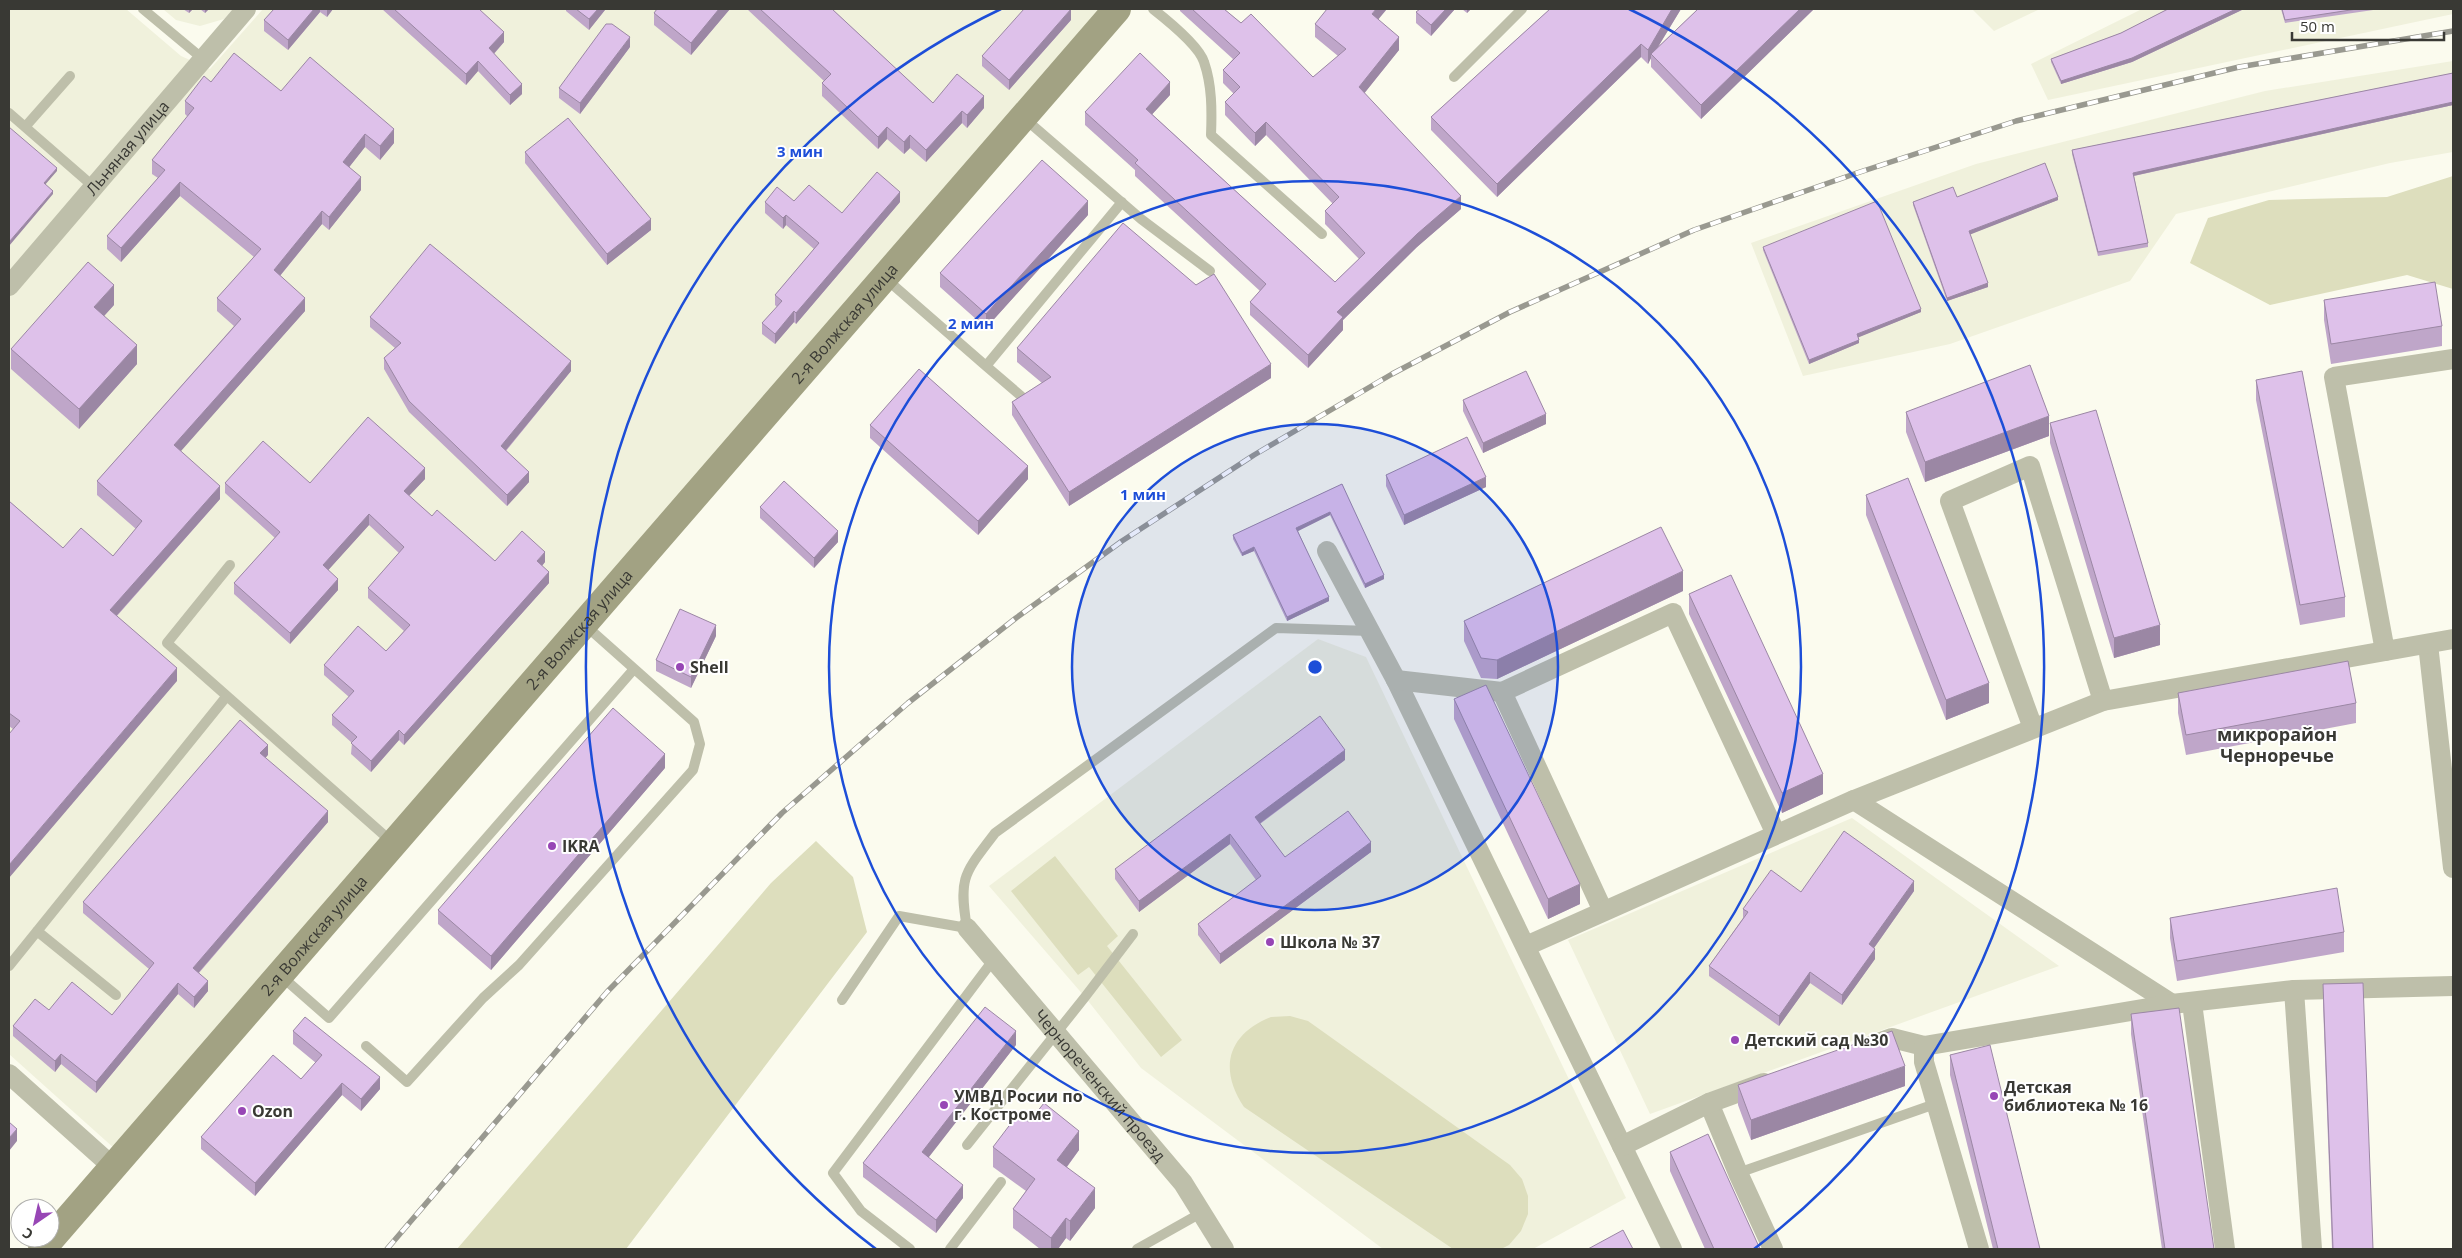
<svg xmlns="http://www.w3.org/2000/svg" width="2462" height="1258" font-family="'Open Sans',sans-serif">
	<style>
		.built { fill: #f0f1dc }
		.green { fill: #dddebd }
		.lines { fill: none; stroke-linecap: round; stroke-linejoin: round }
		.lane { stroke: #bebfaa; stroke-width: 10 }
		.street { stroke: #bebfaa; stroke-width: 20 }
		.secondary { stroke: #a2a283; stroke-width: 28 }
		.rail-casing { stroke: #999990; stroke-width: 5.5 }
		.rail { stroke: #fff; stroke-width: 4; stroke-dasharray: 11; stroke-linecap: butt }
		.wall { fill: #bfa6c9 }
		.shaded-wall { fill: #9b87a4 }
		.building { fill: #dec1ea; stroke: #9b87a4 }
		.ring { fill: none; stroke: #1d4ed8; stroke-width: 2.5 }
		.poi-dot { fill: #9746b5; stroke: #fff; stroke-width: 2 }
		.labels { text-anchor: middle; stroke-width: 4; stroke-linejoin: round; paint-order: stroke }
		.street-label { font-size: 16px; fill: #393934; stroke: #fff }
		.poi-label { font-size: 16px; font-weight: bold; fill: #393934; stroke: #fff; text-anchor: start }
		.neighbourhood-label { font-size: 18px; font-weight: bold; fill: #393934; stroke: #fff }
		.centre { fill: #1d4ed8; stroke: #fff; stroke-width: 2.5 }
		.ring-label { font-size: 15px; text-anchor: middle; font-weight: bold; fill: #1d4ed8; stroke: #fff; stroke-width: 4; stroke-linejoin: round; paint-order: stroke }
	</style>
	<rect width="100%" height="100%" fill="#fbfbee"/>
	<path class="built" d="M9 9H126L181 56 210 69 263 9H1104L115 1149 9 1054Z
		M163 9H233L224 19 200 26 176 20Z
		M1972 9H2040L1994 31Z
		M2142 9H2453V14L2048 100 2031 64Z
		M2453 61V152L2390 163 2176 214 2130 281 1950 344 1803 376 1751 243 1976 164 2265 91Z
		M1318 639 1366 657 1626 1198 1533 1249H1383L1141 1068 1085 997 989 886Z
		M1852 818 2059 966 1650 1114 1568 940Z"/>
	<path class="green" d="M2453 176V289L2407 275 2270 305 2190 263 2208 218 2269 200 2387 197Z
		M816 841 853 877 867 932 626 1249H457L771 883Z
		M1055 856 1118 936 1107 946 1182 1040 1161 1057 1089 967 1078 975 1011 891Z
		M1271 1017 1290 1016 1308 1021 1510 1165 1522 1179 1528 1196V1214L1521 1231 1509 1245 1501 1249H1453L1244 1107C1218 1068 1228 1034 1271 1017Z"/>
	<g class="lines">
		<path class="lane" d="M143 9 203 59
			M1153 9C1167 20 1199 46 1204 62 1212 85 1212 110 1211 135L1322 234
			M1454 77 1522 9
			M9 113 94 187
			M1024 118 1141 219 1210 271
			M25 127 70 76
			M885 278 986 366
			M1021 396 986 366 1122 202
			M230 565 167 643 393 843
			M37 931 116 995
			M9 966 226 697
			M280 975 329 1018 634 669
			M842 1000 899 916 967 928C958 876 965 873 995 833L1276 628 1370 631
			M366 1046 407 1082 483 998 519 965 693 770 700 744 694 722 585 625
			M967 1145 1085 997 1133 934
			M1738 1173 1935 1104
			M910 1249 861 1211 833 1173 994 959
			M950 1249 1001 1182
			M1137 1249 1201 1213"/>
		<g class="street">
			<path id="s1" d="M9 286 246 9"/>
			<path d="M1327 551 1396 680 1672 1249"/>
			<path d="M2428 644 2453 868"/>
			<path d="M2385 651 2334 377 2453 359"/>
			<path d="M1396 680 1502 692"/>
			<path d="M2033 728 1950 501 2030 466 2103 701"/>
			<path d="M1603 911 1502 692 1673 613 1776 834"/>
			<path id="s2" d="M967 928 1183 1183 1224 1249"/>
			<path d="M1526 946 1854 800"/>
			<path d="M2294 990 2312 1249"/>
			<path d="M2192 1003 2225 1249"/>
			<path d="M2172 1004 1854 800 2103 701 2453 639"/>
			<path d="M1870 1046 1892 1038 1924 1046 2172 1004 2294 990 2453 986"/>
			<path d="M1924 1046V1062L1979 1249"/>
			<path d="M9 1074 113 1167"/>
			<path d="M1709 1103 1738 1173 1773 1249"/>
			<path d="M1622 1146 1709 1103 1764 1083"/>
		</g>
		<path class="secondary" id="s3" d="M42 1249 1117 9"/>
		<defs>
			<path id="rail" d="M387 1249 607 992 782 813 908 703 1016 618 1122 541 1254 455 1392 374 1510 312 1694 230 1857 173 2016 121 2239 67 2453 31"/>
		</defs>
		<use href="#rail" class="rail-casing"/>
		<use href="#rail" class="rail"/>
	</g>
	<path class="wall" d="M183 9H193L189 13Z
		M200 9H209L205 13Z
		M274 9H333L327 17 320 12 288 50 264 31V20Z
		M382 9H479L504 42 494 54 522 94 510 105 478 71 466 85Z
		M566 9H605V10L589 30 566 11Z
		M730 9 691 55 654 25V13Z
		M747 9H832L933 103 984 108 967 128 962 123 926 162 910 148 904 154 887 139 878 149 822 96V83L824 81Z
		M1180 9H1224L1241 23 1313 77 1338 56 1315 37V24L1378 19 1399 50 1364 93 1461 209 1417 247 1343 320V330L1308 368 1250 315V302L1260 291 1135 176V170L1085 125V112L1170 95 1152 114 1335 282 1359 259 1325 224V211L1333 204 1266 135 1255 146 1225 115V102L1234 94 1223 83V70L1233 59 1180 11Z
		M1455 9 1431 36 1416 23V12Z
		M1462 9H1471L1467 13Z
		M1550 9H1681L1658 47 1698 9H1814L1701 119 1651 67V58L1648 64 1641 57 1497 197 1431 130V117Z
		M2168 9H2244L2132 62 2061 84 2051 62V59L2121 33Z
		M2281 9H2380L2285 23Z
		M1071 20 1009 90 982 66V56Z
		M630 47 580 114 559 98V88Z
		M2453 73V105L2134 176 2148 243V247L2098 256 2072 154V150Z
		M211 82 281 91 394 143 380 160 365 147 349 167 361 190 329 230 322 224 280 276 305 311 180 451 220 499 117 616 177 681 13 729 9 726V501L63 548 113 556 136 529 97 495V481L234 326 217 311V298L254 257 180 196 121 262 107 249V236L158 178 152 174V160L188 117 185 114V101Z
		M525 152 651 230 607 265 525 163Z
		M1957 197 2058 200 1970 234 1988 287 1947 301 1913 205V202Z
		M794 201 842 213 900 202 796 324 794 322 775 344 762 334V323L777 307 775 305V295L814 249 786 225 783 229 765 213V202Z
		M1088 215 986 328 940 287V273Z
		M1763 247 1921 312 1858 337 1859 343 1809 364 1763 250Z
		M2324 300 2442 326V346L2331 364 2324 320Z
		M114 305 104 316 137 364 79 429 11 369V349Z
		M370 317 571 371 506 451 529 482 507 506 409 412 384 369V358L395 348 370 327Z
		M1017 348 1271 378 1069 506 1012 415V402L1042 383 1017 362Z
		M2256 380 2345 597V617L2300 625 2256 400Z
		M1463 400 1546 424 1483 453 1463 411Z
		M1906 412 2049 436 1925 482 1906 432Z
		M2050 423 2160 645 2114 658 2050 443Z
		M870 425 1028 479 978 535 870 438Z
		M1386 475 1486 487 1404 525 1386 486Z
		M425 479 409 496 432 516 495 561 545 562 542 566 549 583 404 745 399 740 371 772 351 754 352 743 332 725V715L349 697 324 675V665L386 651 404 631 368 598V588L399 553 369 525 328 570 338 590 290 644 234 594V583L275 538 225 493V483H310Z
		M1342 484 1384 579 1365 588 1330 515 1298 531 1329 601 1287 621 1254 551 1242 556 1233 539V535Z
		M1866 495 1989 703 1946 720 1866 515Z
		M760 507 838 542 814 568 760 518Z
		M1683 591 1497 679 1481 678 1464 641V621Z
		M1689 594 1823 794 1782 813 1689 614Z
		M716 636 691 688 656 671V660Z
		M2178 693 2356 703V723L2186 755 2178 713Z
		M1454 699 1580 904 1548 919 1454 719Z
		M268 755 265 758 328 822 199 973 208 991 194 1008 178 994 96 1093 61 1064 55 1072 13 1036V1026L49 1010 112 1015 149 969 83 913V902Z
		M1345 760 1260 824 1285 857 1371 852 1220 964 1198 935V924L1256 880 1230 844 1139 912 1115 879V869Z
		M665 768 491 970 438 924V910Z
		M1914 891 1874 948 1875 959 1842 1005 1810 983 1779 1026 1709 976V966L1743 918V909L1801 892Z
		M2170 918 2344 932V952L2177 981 2170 938Z
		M2323 984 2373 1249H2332L2323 1004Z
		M2131 1014 2214 1249H2162L2131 1034Z
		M293 1031 380 1089 361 1111 342 1095 255 1196 201 1149V1137L301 1079 316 1063 293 1044Z
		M1016 1045 928 1157 963 1198 936 1233 863 1177V1163Z
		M1950 1055 2040 1249H1993L1950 1075Z
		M1738 1085 1905 1086 1751 1140 1738 1105Z
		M1029 1122 1079 1150 1067 1167 1095 1208 1070 1241 1066 1238 1058 1249H1040L1013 1228V1209L1026 1191 993 1167V1147Z
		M1670 1152 1760 1249H1705L1670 1171Z"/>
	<path class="shaded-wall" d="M190 9H193L189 13V10Z
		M206 9H209L205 13V10Z
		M314 9H320V12L288 50V40Z
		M327 9H333L327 17Z
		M598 9H605V10L589 30V19Z
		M719 9H730L691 55V43Z
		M1071 9V20L1009 90V80Z
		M1376 9H1387L1372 27V14Z
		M1446 9H1455L1431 36V25Z
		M1467 9H1471L1467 13Z
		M1672 9H1681L1653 55 1651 54V58L1648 64V50Z
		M1800 9H1814L1701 119V105Z
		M2236 9H2244L2132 62 2061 84V81Z
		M504 32V42L489 59V48Z
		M630 37V47L580 114V103Z
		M1399 37V50L1359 100V87Z
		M1641 44V57L1497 197V184Z
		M478 61V71L466 85V74Z
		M1170 82V95L1146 121V109Z
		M522 84V94L510 105V95Z
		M984 96V108L967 128V115Z
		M2453 102V105L2133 176V173Z
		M962 111V123L926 162V150Z
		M1266 122V135L1255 146V133Z
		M887 127V139L878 149V137Z
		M394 129V143L380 160V146Z
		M365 134V147L343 175V162Z
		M910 135V148L904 154V142Z
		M57 168V171L44 186V183Z
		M361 177V190L329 230V217Z
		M180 182V196L121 262V248Z
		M53 191V194L9 246V242Z
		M900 192V202L796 324V313Z
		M1461 196V209L1417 247 1343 320V330L1308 368V355L1337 312 1417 234Z
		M2058 197V200L1969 235V231Z
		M1088 201V215L986 328V314Z
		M322 211V224L274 283V270Z
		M786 215V225L783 229V218Z
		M651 219V230L607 265V254Z
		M1988 283V287L1947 301V298Z
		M114 285V305L94 327V307Z
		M305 298V311L174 459V445Z
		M1921 309V312L1857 338V334Z
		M794 311V322L775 344V334Z
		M1859 340V343L1809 364V360Z
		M137 345V364L79 429V409Z
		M571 361V371L501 456V446Z
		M1271 364V378L1069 506V492Z
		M1546 414V424L1483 453V443Z
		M2049 416V436L1925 482V462Z
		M1028 466V479L978 535V521Z
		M425 468V479L404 501V491Z
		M529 472V482L507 506V495Z
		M1486 477V487L1404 525V515Z
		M220 486V499L110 623V610Z
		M1330 512V515L1296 532V528Z
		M369 514V525L323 576V565Z
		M838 531V542L814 568V558Z
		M1254 547V551L1242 556V553Z
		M545 552V562L537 572V561Z
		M1683 571V591L1497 679V660Z
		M549 572V583L404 745V735Z
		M1384 575V579L1365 588V584Z
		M338 579V590L290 644V633Z
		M1329 597V601L1287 621V617Z
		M716 625V636L691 688V677Z
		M2160 625V645L2114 658V638Z
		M177 668V681L9 878V865Z
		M1989 683V703L1946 720V700Z
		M399 730V740L371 772V761Z
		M268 745V755L260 764V753Z
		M1345 750V760L1255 827V817Z
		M665 754V768L491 970V956Z
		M1823 774V794L1782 813V793Z
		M328 811V822L193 979V968Z
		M1230 834V844L1139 912V901Z
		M1371 842V852L1220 964V954Z
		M1914 881V891L1869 955V944Z
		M1580 884V904L1548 919V899Z
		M1875 949V959L1842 1005V995Z
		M1810 972V983L1779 1026V1016Z
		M208 981V991L194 1008V997Z
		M178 983V994L96 1093V1082Z
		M1016 1031V1045L922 1166V1152Z
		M61 1054V1064L55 1072V1061Z
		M1905 1066V1086L1751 1140V1120Z
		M380 1077V1089L361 1111V1099Z
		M342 1083V1095L255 1196V1183Z
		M17 1129V1141L9 1151V1138Z
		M1079 1131V1150L1057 1180V1160Z
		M963 1185V1198L936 1233V1220Z
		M1095 1188V1208L1070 1241V1221Z
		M1066 1218V1238L1058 1249H1051V1238Z"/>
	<path class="building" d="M274 9H314L288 40 264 20Z
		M394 9H479L504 32 489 48 522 84 510 95 478 61 466 74Z
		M576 9H598L589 19Z
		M657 9H719L691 43 654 13Z
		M760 9H832L933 103 957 74 984 96 967 115 962 111 926 150 910 135 904 142 887 127 878 137 822 83 831 74Z
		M1024 9H1071L1009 80 982 56Z
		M1192 9H1224L1241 23 1251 14 1313 77 1346 49 1315 24 1327 9H1376L1372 14 1399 37 1359 87 1461 196 1417 234 1337 312 1343 317 1308 355 1250 302 1266 284 1135 163 1138 160 1085 112 1140 53 1170 82 1146 109 1335 282 1365 253 1325 211 1339 197 1266 122 1255 133 1225 102 1240 87 1223 70 1240 53Z
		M1420 9H1446L1431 25 1416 12Z
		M1550 9H1672L1648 50 1641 44 1497 184 1431 117Z
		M1698 9H1800L1701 105 1651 54Z
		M2168 9H2236L2132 58 2061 81 2051 59 2121 33Z
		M2282 9H2357L2285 20Z
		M606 24H612L630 37 580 103 559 88Z
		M234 53 281 91 310 57 394 129 380 146 365 134 343 162 361 177 329 217 322 211 274 270 305 298 174 445 220 486 110 610 177 668 9 865V734L20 721 9 713V501L63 548 81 528 113 556 142 521 97 481 241 319 217 298 261 249 180 182 121 248 107 236 165 170 152 160 194 108 185 101 204 76 211 82Z
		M2453 73V102L2133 173 2148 243 2098 252 2072 150Z
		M568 118 651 219 607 254 525 152Z
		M9 127 57 168 44 183 53 191 9 242Z
		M1042 160 1088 201 986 314 940 273Z
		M2045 163 2058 197 1969 231 1988 283 1947 298 1913 202 1953 187 1957 197Z
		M877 172 900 192 796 313 794 311 775 334 762 323 782 301 775 295 819 243 786 215 783 218 765 202 777 187 794 201 809 185 842 213Z
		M1877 201 1921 309 1857 334 1859 340 1809 360 1763 247Z
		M1123 223 1196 285 1214 274 1271 364 1069 492 1012 402 1051 377 1017 348Z
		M430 244 571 361 501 446 529 472 507 495 409 401 384 358 401 343 370 317Z
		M88 262 114 285 94 307 137 345 79 409 11 349Z
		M2435 282 2442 326 2331 344 2324 300Z
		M2030 365 2049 416 1925 462 1906 412Z
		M919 369 1028 466 978 521 870 425Z
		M1526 371 1546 414 1483 443 1463 400Z
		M2302 371 2345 597 2300 605 2256 380Z
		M2096 410 2160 625 2114 638 2050 423Z
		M368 417 425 468 404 491 432 516 437 510 495 561 522 531 545 552 537 561 549 572 404 735 399 730 371 761 351 743 357 737 332 715 354 691 324 665 358 626 386 651 410 625 368 588 404 547 369 514 323 565 338 579 290 633 234 583 280 532 225 483 263 441 310 483Z
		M1467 437 1486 477 1404 515 1386 475Z
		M1908 478 1989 683 1946 700 1866 495Z
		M784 481 838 531 814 558 760 507Z
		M1342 484 1384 575 1365 584 1330 512 1296 528 1329 597 1287 617 1254 547 1242 553 1233 535Z
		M1661 527 1683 571 1497 660 1481 658 1464 621Z
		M1731 575 1823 774 1782 793 1689 594Z
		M680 609 716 625 691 677 656 660Z
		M2348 661 2356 703 2186 735 2178 693Z
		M1486 685 1580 884 1548 899 1454 699Z
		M613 708 665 754 491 956 438 910Z
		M1320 716 1345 750 1255 817 1285 857 1348 811 1371 842 1220 954 1198 924 1261 876 1230 834 1139 901 1115 869Z
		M240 720 268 745 260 753 328 811 193 968 208 981 194 997 178 983 96 1082 61 1054 55 1061 13 1026 35 999 49 1010 72 982 112 1015 154 963 83 902Z
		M1844 831 1914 881 1869 944 1875 949 1842 995 1810 972 1779 1016 1709 966 1748 912 1743 909 1771 870 1801 892Z
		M2337 888 2344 932 2177 961 2170 918Z
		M2363 983 2373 1249H2333L2323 984Z
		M985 1007 1016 1031 922 1152 963 1185 936 1220 863 1163Z
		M2179 1008 2214 1249H2165L2131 1014Z
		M305 1017 380 1077 361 1099 342 1083 255 1183 201 1137 273 1055 301 1079 322 1055 293 1031Z
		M1892 1031 1905 1066 1751 1120 1738 1085Z
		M1990 1045 2040 1249H1998L1950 1055Z
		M1044 1103 1079 1131 1057 1160 1095 1188 1070 1221 1066 1218 1051 1238 1013 1209 1035 1179 993 1147 1018 1114 1029 1122Z
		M9 1122 17 1129 9 1138Z
		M1708 1134 1760 1249H1714L1670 1152Z
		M1623 1230 1633 1249H1588Z"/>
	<circle cx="1315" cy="667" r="243" fill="#1d4ed8" fill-opacity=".12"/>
	<g class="ring">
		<circle cx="1315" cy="667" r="243"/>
		<circle cx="1315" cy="667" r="486"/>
		<path d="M876 1249A729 729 0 0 1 1001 9M1629 9A729 729 0 0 1 1754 1249"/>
	</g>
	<g class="poi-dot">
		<circle cx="680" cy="667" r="5"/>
		<circle cx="552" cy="846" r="5"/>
		<circle cx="1270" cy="942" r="5"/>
		<circle cx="1735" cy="1040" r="5"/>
		<circle cx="1994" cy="1096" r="5"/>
		<circle cx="944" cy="1105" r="5"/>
		<circle cx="242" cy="1111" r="5"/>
	</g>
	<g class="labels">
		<g class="street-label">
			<text dy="6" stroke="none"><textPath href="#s1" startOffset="182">Льняная улица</textPath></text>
			<text dy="6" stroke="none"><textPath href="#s3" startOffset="1225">2-я Волжская улица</textPath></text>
			<text dy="6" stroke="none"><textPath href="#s3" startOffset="820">2-я Волжская улица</textPath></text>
			<text dy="6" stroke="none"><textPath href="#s3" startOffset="415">2-я Волжская улица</textPath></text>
			<text dy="6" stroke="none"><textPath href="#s2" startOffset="206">Чернореченский проезд</textPath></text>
		</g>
		<g class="poi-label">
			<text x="690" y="673">Shell</text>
			<text x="562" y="852">IKRA</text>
			<text x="1280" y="948">Школа № 37</text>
			<text x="1745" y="1046">Детский сад №30</text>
			<text x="2004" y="1093">Детская<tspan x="2004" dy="18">библиотека № 16</tspan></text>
			<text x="954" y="1102">УМВД Росии по<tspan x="954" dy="18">г. Костроме</tspan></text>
			<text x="252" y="1117">Ozon</text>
		</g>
		<g class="neighbourhood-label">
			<text x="2277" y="741">микрорайон<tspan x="2277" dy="21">Черноречье</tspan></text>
		</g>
	</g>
	<circle cx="1315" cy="667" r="8" class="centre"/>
	<g class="ring-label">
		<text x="800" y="157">3 мин</text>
		<text x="971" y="329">2 мин</text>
		<text x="1143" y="500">1 мин</text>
	</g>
	<rect width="2462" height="1258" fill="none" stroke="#393934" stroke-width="20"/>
	<g transform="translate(35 1223) rotate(214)"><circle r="24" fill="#ffffff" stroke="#b0b0ae"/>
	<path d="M0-4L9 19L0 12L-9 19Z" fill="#9746b5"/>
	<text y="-8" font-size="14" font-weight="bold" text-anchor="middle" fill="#393934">С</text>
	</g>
	<path d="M2292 32v8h152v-8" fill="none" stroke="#393934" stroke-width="2.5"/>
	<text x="2300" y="32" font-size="15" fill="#393934" stroke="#ffffff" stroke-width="4" paint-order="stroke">50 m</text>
</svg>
